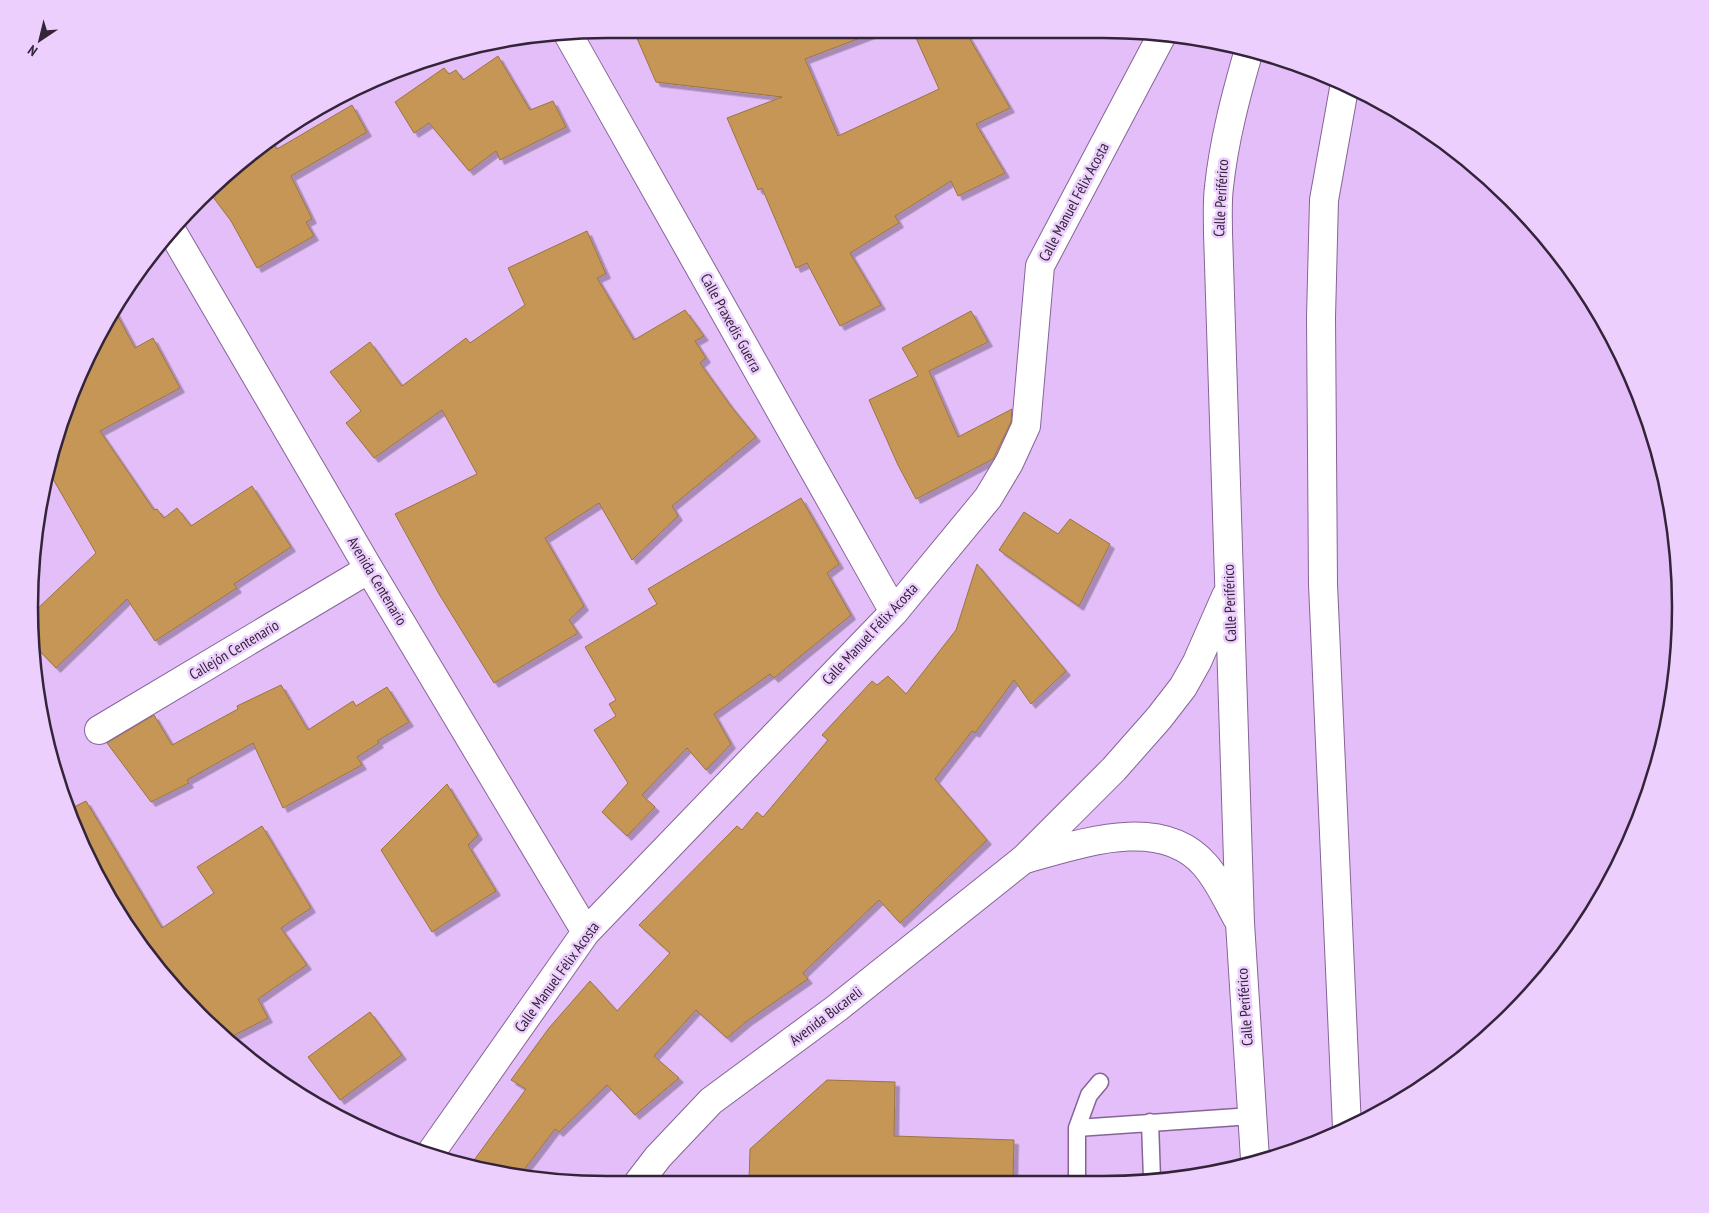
<svg xmlns="http://www.w3.org/2000/svg" width="1709" height="1213" font-family="'PT Sans Narrow',sans-serif">
	<style>
		.building { fill: #c59655; stroke: #9c743d; filter: url(#shadow) }
		.lines { fill: none; stroke-linecap: round; stroke-linejoin: round }
		.lane-casing { stroke: #866498; stroke-width: 19 }
		.street-casing { stroke: #866498; stroke-width: 30 }
		.secondary-casing { stroke: #866498; stroke-width: 30 }
		.highway-casing { stroke: #866498; stroke-width: 30 }
		.lane { stroke: #fff; stroke-width: 16 }
		.street { stroke: #fff; stroke-width: 28 }
		.secondary { stroke: #fff; stroke-width: 28 }
		.highway { stroke: #fff; stroke-width: 28 }
		.labels { text-anchor: middle; stroke-width: 5; stroke-linejoin: round; paint-order: stroke }
		.street-label { font-size: 15px; fill: #33243a; stroke: #edcffd }
		.rim { fill: none; stroke: #33243a; stroke-width: 2.5 }
	</style>
	<defs>
		<filter id="shadow"><feDropShadow dx="4.5" dy="4.5" stdDeviation="0" flood-color="#0004"/></filter>
	</defs>
	<rect width="100%" height="100%" fill="#e4bef8"/>
	<path class="building" d="M652 29H876V32L805 59 838 136 939 89 912 29H964L1010 108 976 124 1005 173 958 196 951 181 895 216 899 223 850 253 881 305 840 326 807 263 796 268 762 188 758 190 727 118 782 97 656 82 636 36Z
		M498 56 530 110 553 101 566 127 500 160 496 151 469 171 429 123 414 133 395 102 444 68 449 74 456 70 463 80Z
		M352 105 367 132 291 176 312 219 306 222 314 236 257 268 231 221 210 193 270 140 277 149Z
		M587 231 606 274 597 278 634 340 685 310 704 336 695 341 706 358 700 363 730 405 756 437 672 506 678 516 632 560 599 503 545 538 584 606 569 620 578 633 494 683 439 594 395 514 477 474 442 410 374 458 346 423 361 411 330 372 370 342 402 386 466 338 470 343 525 305 508 268Z
		M115 311 135 348 153 338 180 388 100 431 154 510 157 509 164 518 177 508 191 526 252 486 291 547 234 584 237 588 155 641 127 599 56 668 34 645V612L96 553 46 467 49 457 88 351Z
		M971 311 988 342 929 371 958 437 1012 409 1011 422 993 459 916 499 898 465 869 400 918 376 902 348Z
		M801 498 839 564 827 573 851 615 774 678 770 674 714 714 731 744 706 770 687 748 642 795 655 807 627 836 602 812 628 783 594 730 616 716 609 704 616 700 585 647 657 604 648 589Z
		M1024 512 1058 534 1070 519 1110 544 1079 606 999 550Z
		M977 564 1066 671 1031 704 1014 680 975 733 972 731 935 779 987 840 900 923 879 900 803 973 808 979 747 1021 727 1038 696 1010 654 1056 679 1078 635 1115 607 1085 559 1132 555 1129 520 1175 469 1167 526 1089 511 1080 549 1028 590 981 617 1011 670 953 639 925 737 826 742 830 757 812 763 817 828 740 822 735 872 681 877 685 888 676 906 694 956 630Z
		M281 685 308 730 353 701 356 706 387 687 409 722 377 741 379 743 357 757 362 765 283 808 253 743 187 780 189 783 151 802 107 743 154 715 172 745 238 709 237 706Z
		M447 784 478 835 468 845 496 891 432 932 381 850Z
		M86 801 162 928 214 893 197 867 262 826 311 908 281 928 307 965 258 999 268 1018 227 1039 172 987 106 896 73 828 68 810Z
		M370 1012 402 1055 340 1100 308 1057Z
		M827 1080 895 1082 894 1136 1014 1140 1013 1180 749 1182 750 1149Z"/>
	<g class="lines">
		<defs>
			<path id="lane" d="M1150 1122 1152 1179
				M1077 1128 1252 1116
				M1077 1180V1128L1089 1095 1100 1082"/>
			<path id="street" d="M568 34 894 612
				M170 228 369 569 586 932
				M99 730 369 569
				M430 1154 586 932 894 612 988 498 1009 463 1026 426 1040 266 1162 35"/>
			<path id="secondary" d="M638 1183 658 1157 711 1101 837 1008 1024 859"/>
			<path id="highway" d="M1249 50C1236 95 1224 140 1219 187 1217 202 1218 218 1218 233L1240 923 1255 1159
				M1345 83 1324 200 1321 317 1323 584 1347 1128
				M1024 859 1114 769 1159 718 1183 687 1197 662 1226 596
				M1025 859C1080 844 1161 814 1205 865 1219 881 1227 900 1237 918"/>
		</defs>
		<use href="#lane" class="lane-casing"/>
		<use href="#street" class="street-casing"/>
		<use href="#secondary" class="secondary-casing"/>
		<use href="#highway" class="highway-casing"/>
		<use href="#lane" class="lane"/>
		<use href="#street" class="street"/>
		<use href="#secondary" class="secondary"/>
		<use href="#highway" class="highway"/>
	</g>
	<g class="labels">
		<g class="street-label">
			<text transform="translate(1221 198) rotate(-87)" y="5">Calle Periférico</text>
			<text transform="translate(1074 202) rotate(-62)" y="5">Calle Manuel Félix Acosta</text>
			<text transform="translate(731 323) rotate(61)" y="5">Calle Praxedis Guerra</text>
			<text transform="translate(377 581) rotate(59)" y="5">Avenida Centenario</text>
			<text transform="translate(1230 603) rotate(-92)" y="5">Calle Periférico</text>
			<text transform="translate(870 634) rotate(-47)" y="5">Calle Manuel Félix Acosta</text>
			<text transform="translate(234 650) rotate(-31)" y="5">Callejón Centenario</text>
			<text transform="translate(557 977) rotate(-54)" y="5">Calle Manuel Félix Acosta</text>
			<text transform="translate(1245 1007) rotate(-94)" y="5">Calle Periférico</text>
			<text transform="translate(826 1016) rotate(-37)" y="5">Avenida Bucareli</text>
		</g>
	</g>
	<path d="M0 0H1709V1213H0ZM607 38H1103A569 569 0 0 1 1672 607V607A569 569 0 0 1 1103 1176H607A569 569 0 0 1 38 607V607A569 569 0 0 1 607 38Z" fill="#edcffd" fill-rule="evenodd"/>
	<path class="rim" d="M607 38H1103A569 569 0 0 1 1672 607V607A569 569 0 0 1 1103 1176H607A569 569 0 0 1 38 607V607A569 569 0 0 1 607 38Z"/>
	<g transform="translate(40 40) rotate(215)" stroke="#edcffd" stroke-width="4" paint-order="stroke">
	<path d="M0-4L9 19L0 12L-9 19Z" fill="#33243a"/>
	<text y="-8" font-size="14" font-weight="bold" text-anchor="middle" fill="#33243a">N</text>
	</g>
</svg>
